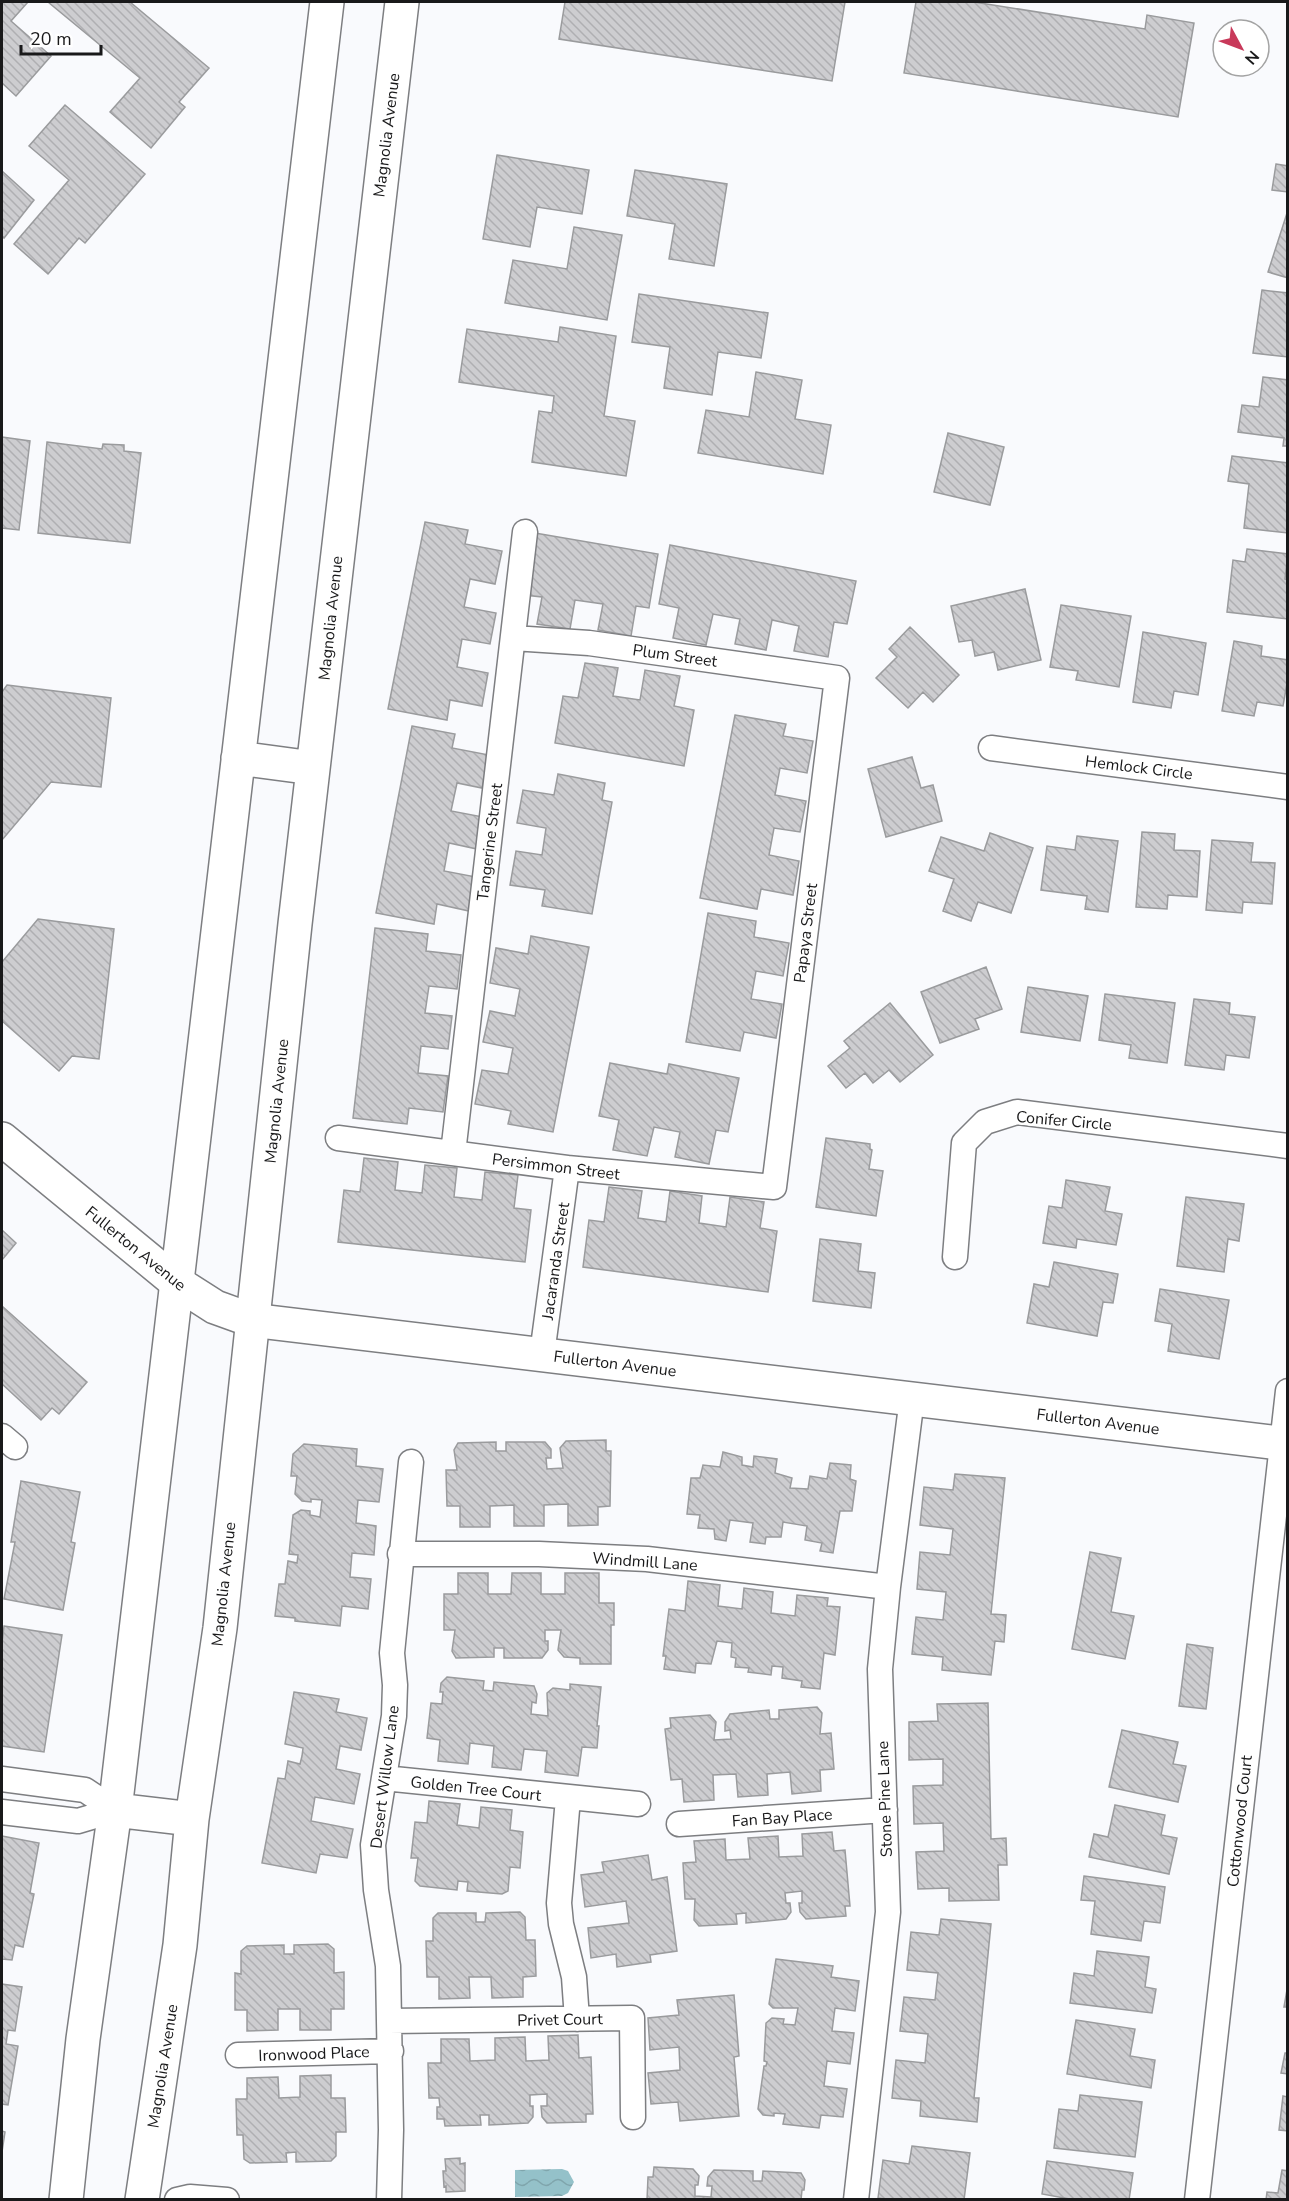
<svg xmlns="http://www.w3.org/2000/svg" width="1289" height="2201" font-family="'Nunito Sans',sans-serif">
	<style>
		.water { fill: url(#water-waves) }
		.building { fill: url(#building-back-hatch); stroke: #9a9b9d; stroke-width: 1.5 }
		.lines { fill: none; stroke-linecap: round; stroke-linejoin: round }
		.minor-casing { stroke: #7d7e81; stroke-width: 27 }
		.secondary-casing { stroke: #7d7e81; stroke-width: 36 }
		.primary-casing { stroke: #7d7e81; stroke-width: 36 }
		.minor { stroke: #fff; stroke-width: 24 }
		.secondary { stroke: #fff; stroke-width: 33 }
		.primary { stroke: #fff; stroke-width: 33 }
		.labels { text-anchor: middle; stroke-width: 5; stroke-linejoin: round; paint-order: stroke }
		.street-label { font-size: 16px; fill: #19191a; stroke: #fff }
	</style>
	<defs>
		<pattern id="water-waves" width="16" height="10" patternUnits="userSpaceOnUse" patternTransform="scale(1.5)"><rect width="16" height="10" fill="#94c1c9"/><path d="M0 5q4-4 8 0t8 0" fill="none" stroke="#7fa5ac"/></pattern>
		<pattern id="building-back-hatch" width="6" height="6" patternUnits="userSpaceOnUse" patternTransform="scale(1.5)"><rect width="6" height="6" fill="#cdcdd0"/><path d="M-1 5l2 2M0 0l6 6M5-1l2 2" fill="none" stroke="#afafb2"/></pattern>
	</defs>
	<rect width="100%" height="100%" fill="#f9fafd"/>
	<path class="water" d="M562 2169 568 2171 574 2182 568 2193 562 2196 515 2197V2170Z"/>
	<path class="building" d="M2 2H28L11 21 51 56 16 96 2 83Z
		M48 2H130L209 68 179 102 185 107 151 148 110 112 140 78Z
		M565 2H845L832 81 559 39Z
		M916 2H974L1145 29 1147 15 1194 23 1178 117 904 73Z
		M65 105 145 174 85 243 79 238 48 274 14 244 69 180 29 146Z
		M497 155 589 170 582 214 537 207 530 247 483 239Z
		M1276 164 1288 166V192L1272 190Z
		M635 170 727 184 714 266 669 259 675 224 627 216Z
		M2 171 34 200 4 238 2 236Z
		M1288 210V278L1268 272Z
		M574 227 622 235 607 320 505 303 513 260 567 269Z
		M1262 290 1288 293V357L1253 353Z
		M639 294 768 313 761 358 718 352 712 395 664 388 670 347 632 342Z
		M560 327 616 336 604 416 635 421 626 476 532 462 539 411 552 413 554 396 459 382 467 329 558 342Z
		M756 372 802 380 795 419 831 425 823 474 698 453 706 410 749 417Z
		M1263 377 1288 380V446H1283L1284 438 1238 432 1242 405 1259 407Z
		M948 433 1004 447 990 505 934 492Z
		M2 437 30 441 19 530 2 528Z
		M47 442 102 449 103 444 124 445V451L141 453 130 543 38 533Z
		M1232 456 1288 463V533L1244 528 1249 484 1228 481Z
		M425 522 468 530 465 544 502 551 495 584 470 579 464 607 496 613 490 644 462 639 457 667 488 673 482 706 450 700 447 720 388 709Z
		M535 533 658 554 649 608 636 606 631 636 598 630 603 604 575 600 570 629 537 624 542 597 524 595Z
		M670 545 856 581 847 624 834 622 828 657 794 651 799 626 772 620 766 650 735 644 740 619 713 614 706 645 673 638 679 608 659 604Z
		M1247 549 1288 554 1285 579 1288 580V619L1227 612 1233 560 1245 562Z
		M1025 589 1041 660 998 670 994 652 975 656 972 640 959 642 951 606Z
		M1061 605 1131 616 1119 687 1076 680 1078 671 1050 667Z
		M910 627 959 675 933 702 923 692 908 708 876 678 897 657 889 649Z
		M1143 632 1206 643 1198 695 1174 691 1171 708 1133 702Z
		M1234 641 1262 646 1261 656 1288 660V678L1283 706 1257 702 1254 716 1222 711Z
		M585 663 618 668 613 696 640 700 645 670 680 676 674 706 694 710 684 766 555 743 563 696 578 698Z
		M7 685 111 698 101 787 51 782 2 840V692Z
		M735 715 786 724 783 736 813 741 807 773 780 768 775 795 806 801 800 832 774 828 769 855 799 861 793 895 761 889 757 909 700 898Z
		M412 726 455 734 452 748 489 755 482 788 457 783 451 811 483 817 477 849 449 843 444 871 476 877 469 911 437 904 434 924 376 913Z
		M912 757 921 788 933 785 942 821 886 837 868 769Z
		M558 774 605 783 602 800 612 802 592 914 542 906 545 890 510 885 516 851 542 855 546 828 517 823 523 790 554 795Z
		M1142 832 1175 834 1174 850 1200 851 1197 897 1168 895 1167 909 1136 907Z
		M990 833 1033 848 1011 913 978 902 971 921 943 911 954 879 929 871 941 837 984 851Z
		M1077 836 1118 841 1108 912 1085 909 1087 896 1041 890 1047 846 1075 850Z
		M1212 840 1253 843 1251 862 1275 863 1272 904 1243 902 1242 913 1206 910Z
		M708 913 756 921 754 937 789 943 783 976 756 971 751 999 782 1004 776 1038 744 1032 740 1051 686 1042Z
		M38 919 114 929 99 1059 72 1056 59 1071 2 1021V962Z
		M375 928 428 934 426 951 461 955 457 989 429 986 425 1013 452 1016 448 1049 421 1046 418 1073 448 1076 443 1112 409 1108 407 1124 353 1118Z
		M531 936 589 947 553 1132 508 1124 511 1111 475 1104 482 1070 508 1074 513 1048 483 1042 490 1011 515 1016 520 989 490 983 496 948 528 954Z
		M986 967 1002 1009 975 1019 979 1029 940 1043 921 992Z
		M1028 987 1088 996 1080 1041 1021 1032Z
		M1105 994 1175 1003 1167 1063 1129 1058 1131 1045 1099 1040Z
		M1194 999 1230 1003 1229 1014 1255 1017 1249 1058 1226 1055 1224 1070 1185 1065Z
		M890 1003 933 1055 900 1082 889 1070 873 1083 865 1073 846 1088 828 1066 850 1048 844 1041Z
		M610 1063 667 1074 669 1064 739 1078 728 1132 716 1130 709 1164 675 1157 680 1132 654 1127 647 1156 613 1150 619 1120 599 1116Z
		M826 1138 870 1144V1149L872 1150 869 1169 883 1171 876 1216 816 1207Z
		M364 1158 398 1162 395 1190 422 1193 425 1165 457 1168 454 1197 482 1200 485 1172 518 1175 514 1208 531 1210 525 1262 338 1242 344 1190 360 1192Z
		M1066 1180 1110 1187 1105 1211 1122 1214 1116 1245 1077 1239 1076 1248 1043 1243 1049 1206 1062 1208Z
		M609 1187 642 1191 638 1218 666 1222 670 1191 702 1196 699 1223 726 1227 730 1197 764 1202 760 1228 777 1231 768 1292 583 1267 589 1220 604 1222Z
		M1186 1197 1244 1204 1239 1241 1228 1239 1224 1272 1177 1266Z
		M2 1230 16 1243 2 1260Z
		M820 1239 861 1244 858 1271 875 1273 871 1308 813 1301Z
		M1054 1262 1118 1274 1113 1303 1103 1302 1097 1336 1027 1323 1034 1284 1049 1287Z
		M1160 1289 1229 1300 1219 1359 1168 1351 1172 1324 1155 1321Z
		M2 1306 87 1382 59 1414 52 1408 41 1420 2 1384Z
		M606 1440V1451H611L610 1506 598 1507V1525L568 1526V1504L544 1505V1526H514V1505L490 1506V1527H460V1506H447L446 1470H457L454 1450 458 1443 496 1442V1451H506V1442H545L551 1449V1458H546L547 1469 563 1468 560 1448 566 1441Z
		M304 1444 357 1449 356 1466 383 1469 379 1502 358 1500 356 1523 376 1526 374 1555 352 1553 350 1577 371 1579 368 1609 342 1606 340 1626 295 1621V1618L275 1616 279 1584H285L288 1561 297 1563 298 1555 289 1554 293 1515 301 1510 310 1511V1515L320 1517 322 1500 311 1499V1502L302 1501 295 1494 297 1476H291L293 1454Z
		M723 1452 742 1457V1465L753 1467 754 1456 777 1459 775 1473 792 1478 790 1488 808 1489 810 1476 827 1479 830 1463 851 1465 850 1479 856 1481 852 1511H840L833 1553 820 1551 822 1543 805 1540 807 1526 783 1522 781 1537H766L765 1544 750 1542 753 1523 730 1520 726 1541 715 1539 714 1529 698 1528 700 1515 687 1514 691 1478H700L703 1465 720 1467Z
		M955 1474 1005 1478 991 1614 1006 1615 1004 1642 995 1641 991 1675 942 1670 943 1657 912 1654 916 1617 943 1620 946 1592 917 1589 920 1552 950 1555 953 1529 920 1525 924 1487 953 1490Z
		M21 1481 80 1492 71 1542 75 1543 63 1610 4 1599 15 1542H11Z
		M1090 1552 1121 1558 1111 1612 1134 1616 1125 1659 1072 1649Z
		M458 1573H488V1594H511L512 1573H541V1594H565V1573H599V1603H614V1625H611V1664H580V1658L564 1657 558 1650 561 1630H545V1641H548V1650L542 1658H504V1648H494V1657L456 1658 452 1651 455 1630H444V1594H458Z
		M688 1581 720 1585 718 1606 742 1609 744 1588 773 1592 771 1613 795 1616 797 1595 828 1598 827 1606 840 1607 835 1655 824 1653 820 1689 801 1687 802 1681 782 1678 783 1667 772 1666 771 1675 748 1672 749 1668 735 1667 736 1658 731 1657 732 1643 717 1641 711 1664 696 1663 695 1673 664 1669 666 1656H663L669 1609 685 1611Z
		M4 1626 62 1635 44 1752 2 1746V1643Z
		M1187 1644 1213 1648 1206 1709 1179 1706Z
		M447 1677 484 1681 483 1690 493 1691 494 1682 534 1686 537 1694 536 1703 532 1702 531 1714 548 1716 547 1693 553 1688 570 1690V1684L601 1687 597 1726H599L597 1748 582 1747 578 1776 545 1772 547 1751 524 1749 521 1770 492 1767 494 1746 470 1743 468 1764 438 1761 440 1740 427 1738 431 1703 442 1704 443 1692H440L441 1683Z
		M294 1692 339 1699 336 1712 367 1718 361 1750 340 1746 336 1769 360 1774 354 1804 315 1797 311 1821 353 1829 347 1858 320 1854 316 1873 262 1863 278 1778 285 1779 288 1761 300 1764 302 1756 303 1748 285 1744Z
		M988 1703 991 1839 1006 1838 1007 1865H998L999 1900 949 1901V1888L918 1889 916 1852 944 1851 943 1823 914 1824 913 1786 943 1785V1759L909 1760V1722L938 1721 937 1704Z
		M817 1707 822 1713 820 1734 831 1733 834 1769 820 1770 821 1791 792 1794 790 1772 767 1774 768 1795 738 1797 736 1774 713 1775 714 1800 684 1802 682 1779 671 1780 665 1729 671 1728 670 1718 710 1715 716 1722 714 1740 731 1739 730 1730 725 1731V1722L730 1714 769 1710 770 1719H779V1710Z
		M1122 1730 1178 1742 1173 1764 1186 1766 1178 1802 1109 1787Z
		M429 1801 460 1804 457 1825 479 1828 481 1807 512 1810 510 1830 523 1832 520 1868 510 1867 508 1891 502 1894 467 1891 468 1882 458 1881 457 1890 420 1886 415 1881 418 1858H411L415 1822 427 1823Z
		M1115 1805 1165 1815 1161 1835 1177 1838 1169 1874 1089 1857 1094 1834 1108 1837Z
		M832 1832 834 1851 845 1850 850 1906H845L846 1916 806 1919 800 1912 799 1903H802V1891L785 1893 786 1903H790L791 1912 786 1919 746 1923V1913L736 1914 737 1924 699 1926 694 1920 695 1899H685L683 1863 696 1862 694 1841 725 1839 726 1860 750 1859 748 1838 778 1836 779 1857 803 1856 802 1834Z
		M2 1836 39 1843 30 1893 34 1894 23 1947 15 1945 12 1960 2 1959Z
		M648 1855 652 1880 667 1877 677 1951 650 1955 651 1962 617 1967 616 1954 591 1958 588 1928 629 1923 626 1901 585 1907 581 1875 604 1872 602 1862Z
		M1084 1876 1165 1887 1160 1923 1144 1921 1141 1941 1091 1934 1095 1901 1081 1900Z
		M520 1912 525 1917 526 1940H535L536 1976 523 1977V1997L492 1998 491 1977H469L470 1998 439 1999V1977H427L426 1941H433V1918L438 1913H476V1922H485L486 1913Z
		M941 1919 991 1924 974 2098H979L977 2122 920 2116 921 2101 892 2098 896 2060 925 2063 928 2034 900 2031 904 1997 935 2000 938 1973 907 1970 911 1932 939 1935Z
		M328 1944 334 1949V1973L344 1972V2009H331V2030H300V2009H278V2030L247 2031V2010H235V1973L241 1974V1951L247 1946 284 1945V1954H294V1945Z
		M1097 1951 1149 1957 1145 1987 1156 1989 1152 2013 1070 2003 1074 1973 1094 1976Z
		M776 1959 833 1966 831 1977 859 1981 855 2011 835 2008 832 2031 854 2033 850 2064 827 2061 824 2086 847 2089 843 2117 821 2115 819 2128 783 2124 785 2114 774 2113V2116L763 2115 758 2109 764 2066H766L767 2062 764 2061 766 2023 772 2018 784 2019 783 2024 795 2025 798 2008H773L769 2004Z
		M2 1984 22 1987 15 2031 8 2030 6 2044 18 2046 8 2105 2 2104Z
		M1288 1984V2007H1284Z
		M734 1995 739 2056 734 2057 739 2116 680 2121 678 2102 651 2104 648 2073 680 2070 679 2047 650 2050 648 2018 679 2015 677 2000Z
		M1076 2020 1135 2029 1130 2056 1155 2060 1151 2088 1067 2074Z
		M578 2035 579 2058 591 2057 593 2114H586V2122L547 2123 542 2117 541 2106H547V2094L530 2095V2106H533V2117L528 2123 489 2125V2115H480L481 2125 445 2126 444 2119H437V2107H440L439 2098H429L428 2063H441V2039H469L470 2061 495 2060V2038L525 2037 526 2061 549 2060 548 2036Z
		M1285 2053H1288V2074L1281 2073Z
		M331 2075V2098H345L346 2132H336V2156L331 2161 296 2162V2152L286 2153 287 2162 250 2163 244 2159 243 2135H237L236 2099H247V2078L278 2077 279 2098 300 2097V2076Z
		M1080 2095 1142 2102 1135 2157 1054 2148 1059 2109 1078 2111Z
		M1283 2096 1288 2097V2131L1279 2130Z
		M2 2131 5 2132 2 2152Z
		M912 2146 970 2153 964 2200H891L878 2198 883 2160 909 2164Z
		M460 2158V2164L465 2163V2191L446 2192V2186L444 2187 443 2171H446L445 2159Z
		M1047 2161 1133 2173 1129 2200H1075L1042 2194Z
		M654 2167 693 2169 699 2176 698 2185H695V2196L711 2197 712 2186H707L708 2177 714 2170 753 2171V2181H762L763 2171 801 2173 805 2180 804 2190H802L801 2200H647L648 2177H653Z
		M1282 2170 1288 2171V2200H1266L1267 2192 1278 2193Z"/>
	<g class="lines">
		<defs>
			<path id="minor" d="M991 748 1288 787
				M338 1138 567 1168 774 1187 837 678 589 643 513 638
				M453 1153 525 532
				M955 1257 964 1143 985 1122 1017 1112 1288 1146
				M542 1354 567 1168
				M2 1436 15 1447
				M400 1554H539L647 1559 888 1587
				M384 1778 638 1804
				M2 1779 85 1790 115 1810
				M568 1798 559 1903 561 1924 574 1977 577 2019
				M2 1812 78 1821 115 1810
				M679 1824 885 1810
				M389 2021 632 2018 633 2117
				M238 2055 391 2051
				M177 2200 190 2197 227 2200
				M389 2200 391 2130 388 1966 376 1890 373 1845 394 1716 395 1685 392 1653 411 1462
				M856 2200 888 1912 880 1669 888 1587 912 1398
				M1197 2200 1288 1391"/>
			<path id="secondary" d="M2 1139 176 1282 215 1307 251 1320 1288 1444"/>
			<path id="primary" d="M238 758 313 768
				M115 1810 192 1819
				M66 2200 83 2039 115 1810 327 2
				M142 2200 180 1945 192 1819 220 1628 295 924 402 2"/>
		</defs>
		<use href="#minor" class="minor-casing"/>
		<use href="#secondary" class="secondary-casing"/>
		<use href="#primary" class="primary-casing"/>
		<use href="#minor" class="minor"/>
		<use href="#secondary" class="secondary"/>
		<use href="#primary" class="primary"/>
	</g>
	<g class="labels">
		<g class="street-label">
			<text transform="translate(386 135) rotate(-83)" y="6">Magnolia Avenue</text>
			<text transform="translate(330 618) rotate(-84)" y="6">Magnolia Avenue</text>
			<text transform="translate(675 655) rotate(8)" y="6">Plum Street</text>
			<text transform="translate(1139 767) rotate(7)" y="6">Hemlock Circle</text>
			<text transform="translate(489 842) rotate(-83)" y="6">Tangerine Street</text>
			<text transform="translate(805 933) rotate(-83)" y="6">Papaya Street</text>
			<text transform="translate(276 1101) rotate(-84)" y="6">Magnolia Avenue</text>
			<text transform="translate(1064 1120) rotate(5)" y="6">Conifer Circle</text>
			<text transform="translate(556 1166) rotate(7)" y="6">Persimmon Street</text>
			<text transform="translate(136 1248) rotate(39)" y="6">Fullerton Avenue</text>
			<text transform="translate(555 1261) rotate(-82)" y="6">Jacaranda Street</text>
			<text transform="translate(615 1363) rotate(7)" y="6">Fullerton Avenue</text>
			<text transform="translate(1098 1421) rotate(7)" y="6">Fullerton Avenue</text>
			<text transform="translate(645 1561) rotate(4)" y="6">Windmill Lane</text>
			<text transform="translate(223 1584) rotate(-84)" y="6">Magnolia Avenue</text>
			<text transform="translate(384 1777) rotate(-83)" y="6">Desert Willow Lane</text>
			<text transform="translate(476 1788) rotate(6)" y="6">Golden Tree Court</text>
			<text transform="translate(884 1799) rotate(-92)" y="6">Stone Pine Lane</text>
			<text transform="translate(782 1817) rotate(-4)" y="6">Fan Bay Place</text>
			<text transform="translate(1239 1821) rotate(-84)" y="6">Cottonwood Court</text>
			<text transform="translate(560 2019) rotate(-1)" y="6">Privet Court</text>
			<text transform="translate(314 2053) rotate(-2)" y="6">Ironwood Place</text>
			<text transform="translate(162 2066) rotate(-81)" y="6">Magnolia Avenue</text>
		</g>
	</g>
	<rect width="1289" height="2201" fill="none" stroke="#19191a" stroke-width="6"/>
	<g transform="translate(1241 48) rotate(131)"><circle r="28" fill="#ffffff" stroke="#a3a3a3" stroke-width="1.5"/>
	<path d="M0-4.5L10 22L0 15L-10 22Z" fill="#c8395a"/>
	<text y="-9" font-size="16" font-weight="bold" text-anchor="middle" fill="#19191a">N</text>
	</g>
	<path d="M21 45v9h80v-9" fill="none" stroke="#19191a" stroke-width="3"/>
	<text x="30" y="45" font-size="18" fill="#19191a" stroke="#ffffff" stroke-width="4.5" paint-order="stroke">20 m</text>
</svg>
